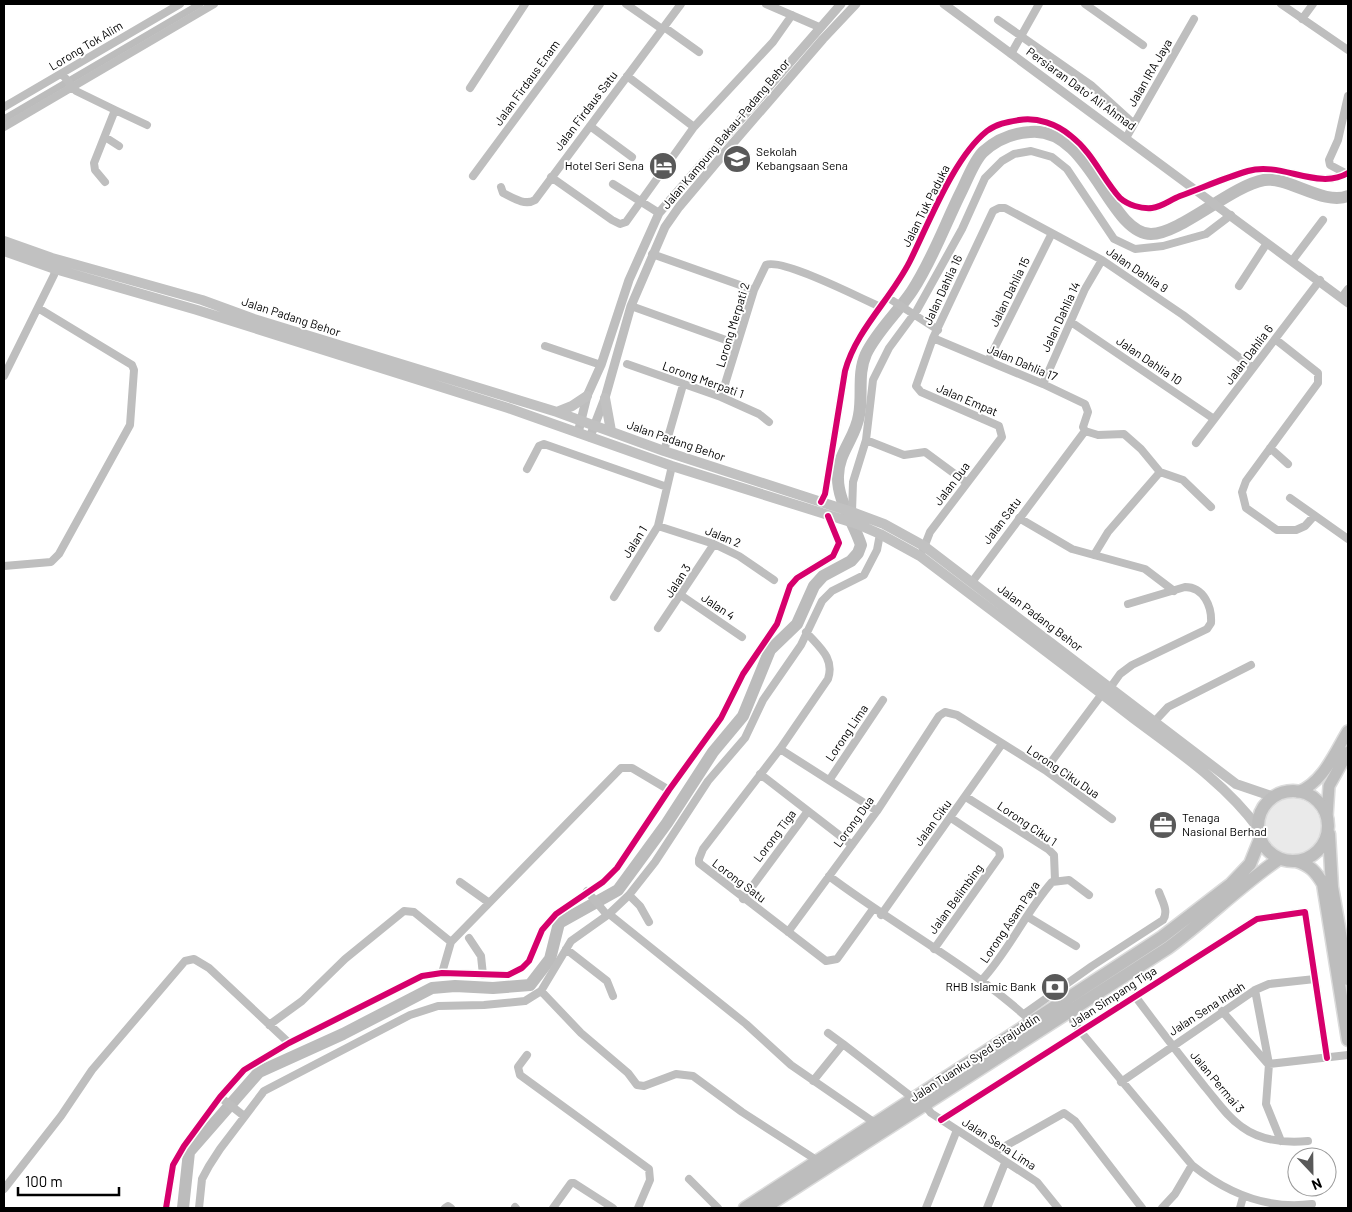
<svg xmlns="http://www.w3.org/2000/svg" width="1352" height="1212" font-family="Barlow,sans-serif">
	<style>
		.green { fill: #eaeaea }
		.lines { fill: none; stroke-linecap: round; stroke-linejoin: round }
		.canal { stroke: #bcbcbc; stroke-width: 7 }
		.river { stroke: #bcbcbc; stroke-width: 12 }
		.primary-casing { stroke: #dbdbdb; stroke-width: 14 }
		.trunk-casing { stroke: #dbdbdb; stroke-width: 15 }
		.minor { stroke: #bebebe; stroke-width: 8 }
		.tertiary { stroke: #bebebe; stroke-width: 9 }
		.secondary { stroke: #c1c1c1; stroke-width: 10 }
		.primary { stroke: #bdbdbd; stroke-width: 11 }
		.trunk { stroke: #bdbdbd; stroke-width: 12 }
		.cycleway-casing { stroke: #fff; stroke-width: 9 }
		.cycleway { stroke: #d6006c; stroke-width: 6 }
		.labels { text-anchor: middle; stroke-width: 4; stroke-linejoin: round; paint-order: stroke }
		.street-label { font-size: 12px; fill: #000; stroke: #fff }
		.poi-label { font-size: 12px; fill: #000; stroke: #fff; text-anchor: start }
	</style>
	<rect width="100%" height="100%" fill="#fff"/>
	<path class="green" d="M1263 827a29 29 0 1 1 58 0a29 29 0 1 1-58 0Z"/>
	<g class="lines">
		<path class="canal" d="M4 119 200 4"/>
		<path class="river" d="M183 1208 189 1152 259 1072 343 1034 432 988 455 986 493 988 530 985 550 959 559 923 618 890 667 823 713 752 743 716 770 650 797 624 814 586 823 576 851 561 858 553 861 545C854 523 837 500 838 476 838 453 856 437 859 415 863 395 857 374 866 354 877 331 898 312 912 291 933 259 945 224 962 190 968 178 974 161 983 152 996 140 1013 133 1030 132 1090 126 1109 234 1151 234 1180 234 1231 186 1264 180 1288 176 1324 206 1348 196"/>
		<defs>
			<path id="primary" d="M1298 792C1323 783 1335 752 1348 731
				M1327 817 1329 786 1348 752"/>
			<path id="trunk" d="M1258 826a35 35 0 1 1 70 0a35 35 0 1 1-70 0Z
				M1329 834 1332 887 1348 979
				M1296 861C1310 865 1316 872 1323 884L1348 1040
				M745 1208 1162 937 1231 884 1250 864 1260 839
				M764 1208 1168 948C1206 920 1240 886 1279 859"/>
		</defs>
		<use href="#primary" class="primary-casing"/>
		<use href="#trunk" class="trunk-casing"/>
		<path class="minor" d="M626 4 662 29
			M766 4 819 27
			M1085 4 1143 45
			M1281 4 1348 50
			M1302 19 1313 4
			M998 20 1091 85 1134 124
			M664 27 699 52
			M1011 54 1039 4
			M62 74 76 91 115 110 94 163 95 170 105 182
			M627 76 694 127
			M470 88 525 4
			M4 107 180 4
			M115 110 147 125
			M590 126 632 157
			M4 127 214 4
			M105 137 119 146
			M1126 138 1194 19
			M1347 174 1330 165 1329 160 1338 140 1348 96
			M473 176 600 4
			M551 177 612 220 620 224 626 222 694 127 773 42 792 15
			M613 184 659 213
			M501 187 503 193C513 198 525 206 535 200L681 4
			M652 254 754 290
			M1292 261 1323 220
			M1239 286 1267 243
			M887 297 938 330
			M1342 297 1348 289
			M631 306 737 344
			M1071 322 1214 419
			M933 338 1043 384 1085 404 1088 412 1083 427 1085 431 1098 435 1124 434 1141 449 1160 472 1183 480 1211 507
			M1275 339 1318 373V383L1246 481 1242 492 1246 508 1277 530H1296L1305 526 1314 516
			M545 346 601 365
			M988 361 1052 233
			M627 364 721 397 759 414 769 422
			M4 376 54 275 55 269
			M1043 384 1085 289 1102 260
			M721 397 754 290 766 265C782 258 861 298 880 307
			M866 440 904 455 925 452 967 483
			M1196 443 1320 280
			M1270 448 1288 464
			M664 451 683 385
			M527 469 539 446 544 444 667 487
			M1290 498 1348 539
			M821 502 825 494 845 371C856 330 891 299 910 261 929 223 954 157 987 131 996 124 1007 122 1019 120 1037 117 1057 124 1071 136 1093 153 1102 178 1120 198 1128 205 1141 209 1152 208 1162 207 1170 200 1180 196 1202 188 1224 178 1248 171 1281 161 1318 191 1348 173
			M852 512 853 482 866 440 873 380 889 348 917 310 962 229 985 178 1002 161 1014 154 1031 151 1052 157 1067 169 1114 239 1135 249 1163 246 1206 234 1231 215
			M1019 518 1072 549 1145 569 1174 591
			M658 526 714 544 739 556 774 580
			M923 550 930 532 1002 437 999 426 921 392 916 386 933 338 993 211 999 208H1005L1102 260 1183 315 1253 368
			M1094 555 1108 532 1160 472
			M4 566 51 562 59 554 130 425 134 370 132 365 38 308
			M972 582 1085 431
			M682 596 742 637
			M614 597 658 526 672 466
			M658 628 714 544
			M806 632C819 647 835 658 828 679L780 749 703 849 699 859V863L826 961 837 959 873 909
			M1110 688 1120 674 1132 665 1207 629 1211 623C1212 607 1204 587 1185 587L1128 604
			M1154 722 1168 707 1251 665
			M780 749 877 811
			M1045 770 1102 694
			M760 774 852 845
			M830 779 883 700
			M966 797 1048 849 1054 855 1055 880
			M829 876C895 926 975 968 1034 1024
			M460 882 488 902
			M587 891 607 915
			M629 895 640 906 649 922
			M743 899 808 811
			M609 914 746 1024 791 1065 875 1123
			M881 915 1002 744
			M1028 917 1076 946
			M788 932 877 811 939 716 945 712 957 715 1045 770 1112 819
			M469 938 481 956 483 975
			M451 942 621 768H632L669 790
			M566 949 607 981 613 996
			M934 949 1000 856 999 850 951 818
			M981 981C1009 951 1025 913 1052 882L1069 880 1089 895
			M1255 990 1269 1064 1266 1104 1281 1141
			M541 991 581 1033 628 1073 637 1085 644 1086 676 1074 693 1076 742 1112 818 1161
			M1135 996C1158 1027 1181 1057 1205 1087 1217 1101 1227 1117 1242 1127 1261 1141 1285 1143 1308 1141
			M1073 1009V1021L1081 1032 1192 1165C1227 1193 1267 1210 1312 1204
			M1222 1011 1267 1063
			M1024 1014 1092 966 1163 920C1169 911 1162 901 1159 892
			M269 1025 302 1001 345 959 404 911 414 912 451 942 442 973
			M828 1033 843 1044
			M527 1055 518 1067 520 1075 649 1169 650 1180 638 1208
			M1269 1064 1348 1055
			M813 1081 843 1044 913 1098
			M1121 1082 1255 990 1269 984 1315 979
			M220 1097 244 1116
			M924 1104 931 1113 1037 1182 1058 1208
			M941 1120 1257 919 1305 912 1327 1058
			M993 1153 1064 1113 1075 1121 1142 1208
			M689 1179 718 1208
			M4 1189 61 1116 92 1070 185 961 194 959 209 968 289 1043
			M515 1207 516 1208
			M166 1208 173 1165 184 1146 220 1097 244 1070 289 1043 422 976 442 973 508 975 522 968 529 961 542 930 556 914 603 882 617 868 669 790 721 718 743 674 777 624 790 586 797 578 833 556 839 543 828 516
			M199 1208 202 1179 209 1166 220 1149 264 1091 410 1015 438 1006 484 1005 525 1001 541 991 571 941 609 914 629 895 655 862 708 781 745 738 763 700 801 645 822 601 832 591 864 575 877 550 880 534
			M445 1208 448 1206 451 1208
			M553 1208 571 1183H574L613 1208
			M926 1208 957 1130
			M987 1208 1005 1163
			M1162 1208 1175 1194 1192 1165
			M1240 1208 1243 1197"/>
		<path class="tertiary" d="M944 4 1348 303
			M578 433 587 396 601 365 629 280 659 213 841 4
			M590 437 605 398 631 306 665 227 679 207 727 150 823 39 856 4"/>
		<path class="secondary" d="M4 241 52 258 202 300 254 319 557 412 664 451 852 512 884 524 924 546 1236 784 1274 797
			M4 251 55 269 197 310 508 408 672 466 857 524 880 534 920 556C991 610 1062 663 1133 718 1177 751 1225 783 1258 828
			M605 398 611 431
			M557 412 572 406 587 396"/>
		<use href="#primary" class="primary"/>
		<use href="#trunk" class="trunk"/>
		<defs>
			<path id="cycleway" d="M821 502 825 494 845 371C856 330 891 299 910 261 929 223 954 157 987 131 996 124 1007 122 1019 120 1037 117 1057 124 1071 136 1093 153 1102 178 1120 198 1128 205 1141 209 1152 208 1162 207 1170 200 1180 196 1202 188 1224 178 1248 171 1281 161 1318 191 1348 173
				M941 1120 1257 919 1305 912 1327 1058
				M166 1208 173 1165 184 1146 220 1097 244 1070 289 1043 422 976 442 973 508 975 522 968 529 961 542 930 556 914 603 882 617 868 669 790 721 718 743 674 777 624 790 586 797 578 833 556 839 543 828 516"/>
		</defs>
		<use href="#cycleway" class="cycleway-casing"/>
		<use href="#cycleway" class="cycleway"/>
	</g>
	<defs>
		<symbol id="school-disc" viewBox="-11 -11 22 22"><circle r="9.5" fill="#595959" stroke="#fff"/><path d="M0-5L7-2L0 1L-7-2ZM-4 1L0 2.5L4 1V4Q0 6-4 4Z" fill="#fff"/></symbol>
		<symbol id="hotel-disc" viewBox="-11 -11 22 22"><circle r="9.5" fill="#595959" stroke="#fff"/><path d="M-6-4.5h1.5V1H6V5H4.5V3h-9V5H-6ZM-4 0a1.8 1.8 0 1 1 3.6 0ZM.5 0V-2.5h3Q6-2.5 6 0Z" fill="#fff"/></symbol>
		<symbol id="office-disc" viewBox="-11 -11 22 22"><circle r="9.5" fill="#595959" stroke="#fff"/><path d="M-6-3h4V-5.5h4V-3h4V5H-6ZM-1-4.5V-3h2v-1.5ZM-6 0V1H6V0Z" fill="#fff"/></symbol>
		<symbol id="bank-disc" viewBox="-11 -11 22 22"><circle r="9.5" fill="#595959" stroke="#fff"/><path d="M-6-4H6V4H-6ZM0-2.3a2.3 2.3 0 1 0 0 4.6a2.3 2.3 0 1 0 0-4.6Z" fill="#fff"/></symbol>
	</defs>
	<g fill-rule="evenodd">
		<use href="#school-disc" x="721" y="143" width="32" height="32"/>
		<use href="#hotel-disc" x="647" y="150" width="32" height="32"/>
		<use href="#office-disc" x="1147" y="809" width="32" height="32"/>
		<use href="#bank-disc" x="1039" y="971" width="32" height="32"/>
	</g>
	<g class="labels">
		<g class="street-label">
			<text transform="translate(86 46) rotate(-31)" y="4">Lorong Tok Alim</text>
			<text transform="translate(1150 73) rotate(-60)" y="4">Jalan IRA Jaya</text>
			<text transform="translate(527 83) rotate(-54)" y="4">Jalan Firdaus Enam</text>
			<text transform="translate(1081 89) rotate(36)" y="4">Persiaran Dato' Ali Ahmad</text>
			<text transform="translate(586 111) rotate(-53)" y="4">Jalan Firdaus Satu</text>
			<text transform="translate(726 134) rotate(-50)" y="4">Jalan Kampung Bakau-Padang Behor</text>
			<text transform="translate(926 206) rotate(-63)" y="4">Jalan Tuk Paduka</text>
			<text transform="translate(1137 270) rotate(34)" y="4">Jalan Dahlia 9</text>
			<text transform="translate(943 290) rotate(-65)" y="4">Jalan Dahlia 16</text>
			<text transform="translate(1010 292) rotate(-64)" y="4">Jalan Dahlia 15</text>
			<text transform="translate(291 317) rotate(18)" y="4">Jalan Padang Behor</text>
			<text transform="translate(1061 317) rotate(-65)" y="4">Jalan Dahlia 14</text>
			<text transform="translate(733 325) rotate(-73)" y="4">Lorong Merpati 2</text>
			<text transform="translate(1249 355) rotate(-53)" y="4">Jalan Dahlia 6</text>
			<text transform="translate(1149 361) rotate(34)" y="4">Jalan Dahlia 10</text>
			<text transform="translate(1022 363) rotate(23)" y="4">Jalan Dahlia 17</text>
			<text transform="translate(703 380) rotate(20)" y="4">Lorong Merpati 1</text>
			<text transform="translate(967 400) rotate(23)" y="4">Jalan Empat</text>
			<text transform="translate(676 441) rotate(19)" y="4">Jalan Padang Behor</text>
			<text transform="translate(952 484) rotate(-53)" y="4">Jalan Dua</text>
			<text transform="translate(1002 521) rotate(-53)" y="4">Jalan Satu</text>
			<text transform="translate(723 537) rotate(22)" y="4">Jalan 2</text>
			<text transform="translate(635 542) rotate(-58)" y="4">Jalan 1</text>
			<text transform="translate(678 581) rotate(-57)" y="4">Jalan 3</text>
			<text transform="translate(718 607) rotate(34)" y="4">Jalan 4</text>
			<text transform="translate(1040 618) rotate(37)" y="4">Jalan Padang Behor</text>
			<text transform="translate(847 733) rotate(-56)" y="4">Lorong Lima</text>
			<text transform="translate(1063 772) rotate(34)" y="4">Lorong Ciku Dua</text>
			<text transform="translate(854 822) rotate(-54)" y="4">Lorong Dua</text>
			<text transform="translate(933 823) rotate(-54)" y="4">Jalan Ciku</text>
			<text transform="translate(1027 824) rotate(34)" y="4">Lorong Ciku 1</text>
			<text transform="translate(775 836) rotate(-53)" y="4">Lorong Tiga</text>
			<text transform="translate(739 881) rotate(37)" y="4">Lorong Satu</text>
			<text transform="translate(956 899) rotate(-54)" y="4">Jalan Belimbing</text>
			<text transform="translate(1010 922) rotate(-56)" y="4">Lorong Asam Paya</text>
			<text transform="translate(1113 997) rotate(-33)" y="4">Jalan Simpang Tiga</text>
			<text transform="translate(1207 1009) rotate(-33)" y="4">Jalan Sena Indah</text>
			<text transform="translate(975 1058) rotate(-33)" y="4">Jalan Tuanku Syed Sirajuddin</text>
			<text transform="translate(1217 1082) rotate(50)" y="4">Jalan Permai 3</text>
			<text transform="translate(999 1144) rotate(33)" y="4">Jalan Sena Lima</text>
		</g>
		<g class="poi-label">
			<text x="756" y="156">Sekolah<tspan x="756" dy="14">Kebangsaan Sena</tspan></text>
			<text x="644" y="170" text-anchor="end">Hotel Seri Sena</text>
			<text x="1182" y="822">Tenaga<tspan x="1182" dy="14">Nasional Berhad</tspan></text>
			<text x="1036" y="991" text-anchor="end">RHB Islamic Bank</text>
		</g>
	</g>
	<rect width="1352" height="1212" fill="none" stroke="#000000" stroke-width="10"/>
	<g transform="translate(1312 1172) rotate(158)"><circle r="24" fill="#ffffff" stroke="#999999"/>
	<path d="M0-4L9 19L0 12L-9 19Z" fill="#595959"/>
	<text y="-8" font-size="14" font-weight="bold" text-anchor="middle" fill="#000000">N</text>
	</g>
	<path d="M18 1187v8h101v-8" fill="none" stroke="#000000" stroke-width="2.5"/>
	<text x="25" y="1187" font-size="15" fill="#000000" stroke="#ffffff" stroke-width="4" paint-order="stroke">100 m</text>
</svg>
